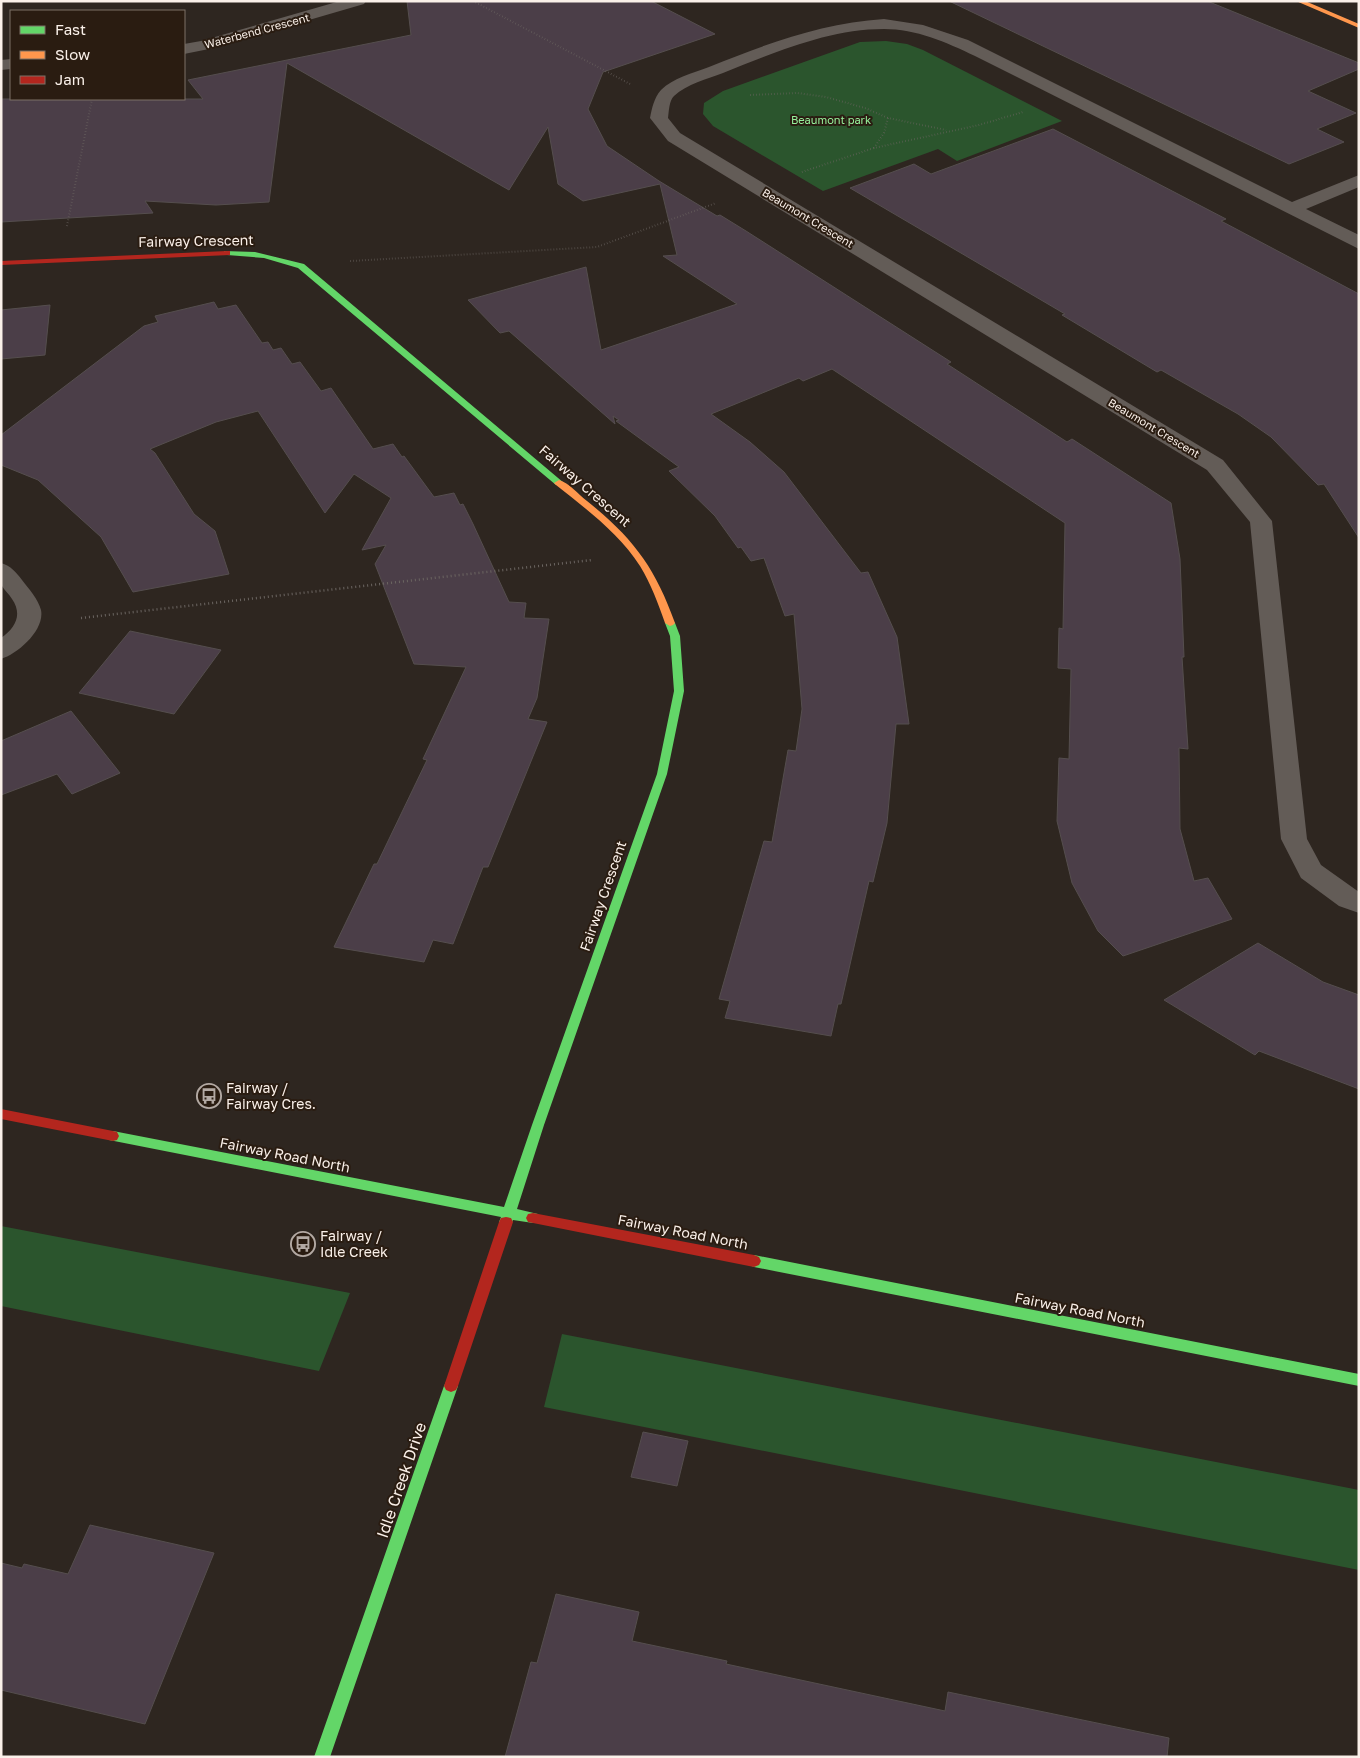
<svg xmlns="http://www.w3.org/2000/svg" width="1360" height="1758" font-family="'Golos Text',sans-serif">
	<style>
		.green { fill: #2b552d }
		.building { fill: #4b3e48; stroke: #554e4e }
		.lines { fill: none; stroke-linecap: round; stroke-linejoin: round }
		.path-far1 { stroke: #6b6561; stroke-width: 2; stroke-dasharray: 0.5 2.5; stroke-linecap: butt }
		.path { stroke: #6b6561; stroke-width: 2.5; stroke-dasharray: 1 3; stroke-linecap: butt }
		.street { fill: #635c57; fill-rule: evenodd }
		.fast { fill: #63d668; fill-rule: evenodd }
		.slow { fill: #ff974d; fill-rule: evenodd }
		.jam { fill: #b3261e; fill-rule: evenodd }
		.labels { text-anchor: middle; stroke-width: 4; stroke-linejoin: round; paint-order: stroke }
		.far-street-label { font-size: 11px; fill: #faf0e9; stroke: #2a1c11 }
		.far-park-label { font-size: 11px; fill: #96f19c; stroke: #2a1c11 }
		.street-label { font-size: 14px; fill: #faf0e9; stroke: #2a1c11 }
		.poi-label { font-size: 14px; fill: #faf0e9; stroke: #2a1c11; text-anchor: start }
		.near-street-label { font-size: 16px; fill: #faf0e9; stroke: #2a1c11 }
	</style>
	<rect width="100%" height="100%" fill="#2e2620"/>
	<path class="green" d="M886 41 907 44 923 50 1062 121 957 161 938 149 823 191 713 126 703 114 704 103 723 91 860 42Z
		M1 1226 350 1293 319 1371 1 1306Z
		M562 1334 1359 1490V1570L544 1407Z"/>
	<path class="building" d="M407 1H651L715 34 603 72 588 109 607 146 659 181 717 216 720 215 746 231 951 362 947 364 1067 442 1072 439 1171 503 1180 559 1184 657H1182L1188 749 1179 748 1180 829 1194 881 1208 878 1232 919 1123 956 1098 931 1072 883 1057 821 1059 758 1069 759 1071 669 1058 668 1059 628 1063 629 1065 523 832 369 803 381 799 378 711 414 750 442 784 472 861 573 868 572 897 637 909 724H896L887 823 873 882 869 881 841 1004H838L831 1036 725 1018 730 1001 719 999 764 841 772 842 788 750 796 751 802 709 794 614 785 616 764 558 751 561 741 547 738 548 715 516 669 471 679 467 616 421 619 420 613 416 615 424 509 331 500 333 468 300 586 267 601 350 737 304 663 256 677 255 660 184 583 201 558 184 548 127 509 190 287 63 269 202 216 205 145 201 153 213 1 222V99H203L188 80 411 35Z
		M949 1H1207L1359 63V69L1308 91 1356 113 1317 129 1344 142 1289 164Z
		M1053 129 1226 219 1221 221 1359 294V538L1324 484 1318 485 1271 437 1238 414 1161 370 1157 372 1062 315 1065 314 850 188 914 164 931 174Z
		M214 302 218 309 236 305 262 343 268 342 273 350 281 348 292 364 300 362 321 391 331 388 373 449 393 444 402 457 404 456 434 497 454 493 460 505 463 504 473 524 509 602 526 603 524 618 549 619 537 698 528 719 547 722 488 867H483L453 944 433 940 424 962 334 947 374 864H377L427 760 423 759 466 667 414 664 375 564 386 545 362 550 391 498 354 474 325 513 258 411 216 422 150 449 155 453 194 514 215 531 229 574 133 592 101 537 38 480 1 465V435L144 326 158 322 155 316Z
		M50 305 45 355 1 359V310Z
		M130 631 221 650 174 714 79 693Z
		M71 711 120 773 72 794 57 774 1 795V741Z
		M1258 943 1323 982 1359 995V1089L1259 1051 1255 1055 1164 1000Z
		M643 1432 688 1441 677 1486 631 1477Z
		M90 1525 214 1553 145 1724 1 1690V1563L22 1568 24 1564 68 1574Z
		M556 1594 639 1612 632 1641 727 1661 726 1664 945 1711 948 1692 1169 1738 1167 1757H505L531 1662 537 1663Z"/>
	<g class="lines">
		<path class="path-far1" d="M473 1 632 85
			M750 95 797 93 826 97 865 108 888 118 946 130
			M874 148 884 133 888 118
			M802 172 874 148 979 125 1023 112
			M67 226 92 99
			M350 261 597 247 716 203"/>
		<path class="path" d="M81 618 592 560"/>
		<path class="street" d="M340 1H366L364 4 209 49 184 54V44L201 41Z
			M884 19 923 25 968 40 1292 202 1359 175V187L1306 209 1359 235V249L975 56C946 42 916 29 884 29 828 29 774 53 723 73 707 79 687 84 674 96 669 101 669 111 668 118L680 133 1223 460 1272 521 1307 839 1321 865 1359 892V913L1339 906 1301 878 1281 839 1250 522 1207 470 668 141 650 118C652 108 654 98 661 90 673 78 693 73 709 67 766 44 822 23 884 19Z
			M11 59V69L1 70V60Z
			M1 563C11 566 16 572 22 580 29 589 38 599 41 610 45 630 18 654 1 659V638C15 628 23 615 12 599 9 594 5 591 2 586 0 581 1 570 1 563Z"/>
		<path class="fast" d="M224 251 255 252 304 264 564 483 562 485H556L298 268 264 258 227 255H224Z
			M670 620 675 623 680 636 684 691 667 774 544 1125 517 1209 538 1214 540 1218 538 1222 533 1223 513 1220 511 1226 506 1227 501 1226 499 1222 501 1217 109 1140 107 1136 109 1132 113 1131 504 1207 532 1125 657 774 674 691 670 636 665 623Z
			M754 1255 1359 1374V1386L754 1267 749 1265 747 1261 749 1257Z
			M451 1380 456 1382 458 1386 330 1757H314L444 1386 446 1382Z"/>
		<path class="slow" d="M1296 1H1305L1359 24V28Z
			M559 480C569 483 578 494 587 501 633 538 655 567 675 623L673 625 670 626 665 623C658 603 651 584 640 566 619 533 586 509 556 485L554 483Z"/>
		<path class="jam" d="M227 251H230V255L1 265V261Z
			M1 1109 113 1131 117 1132 119 1136 117 1140 113 1141 1 1119Z
			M533 1213 754 1255 759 1257 761 1261 759 1265 754 1267 533 1223 528 1222 526 1218 528 1214Z
			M506 1217 511 1218 513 1222 458 1386 456 1390 451 1392 446 1390 444 1386 499 1222 501 1218Z"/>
	</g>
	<defs>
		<symbol id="bus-ring" viewBox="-11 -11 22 22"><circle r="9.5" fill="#2a1c11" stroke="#b3a9a3" stroke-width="1.5"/><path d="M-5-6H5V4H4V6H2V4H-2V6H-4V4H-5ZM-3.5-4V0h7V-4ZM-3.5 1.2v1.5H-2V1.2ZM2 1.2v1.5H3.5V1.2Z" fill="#b3a9a3"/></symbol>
	</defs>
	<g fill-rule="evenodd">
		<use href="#bus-ring" x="195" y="1082" width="28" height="28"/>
		<use href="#bus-ring" x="289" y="1230" width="28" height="28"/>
	</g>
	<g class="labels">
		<g class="far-street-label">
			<text transform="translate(257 31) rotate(-15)" y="4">Waterbend Crescent</text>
			<text transform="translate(808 218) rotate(31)" y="4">Beaumont Crescent</text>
			<text transform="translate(1154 428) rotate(31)" y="4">Beaumont Crescent</text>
		</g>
		<g class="far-park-label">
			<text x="831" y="124">Beaumont park</text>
		</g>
		<g class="street-label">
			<text transform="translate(196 241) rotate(-1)" y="5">Fairway Crescent</text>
			<text transform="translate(585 486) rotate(41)" y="5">Fairway Crescent</text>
			<text transform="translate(603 896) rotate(-71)" y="5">Fairway Crescent</text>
			<text transform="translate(285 1155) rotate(11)" y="5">Fairway Road North</text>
			<text transform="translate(683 1232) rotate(11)" y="5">Fairway Road North</text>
			<text transform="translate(1080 1310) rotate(11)" y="5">Fairway Road North</text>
		</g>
		<g class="poi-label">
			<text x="226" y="1093">Fairway /<tspan x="226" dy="16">Fairway Cres.</tspan></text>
			<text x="320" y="1241">Fairway /<tspan x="320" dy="16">Idle Creek</tspan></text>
		</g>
		<g class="near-street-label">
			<text transform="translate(401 1480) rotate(-71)" y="6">Idle Creek Drive</text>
		</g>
	</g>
	<rect width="1360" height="1758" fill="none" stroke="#faf0e9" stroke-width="5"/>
	<rect x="10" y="10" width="175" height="90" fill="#2a1c11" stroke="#7d7167"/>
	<rect x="20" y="26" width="25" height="8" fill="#63d668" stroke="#7d7167"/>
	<text x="55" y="35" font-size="15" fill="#faf0e9">Fast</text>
	<rect x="20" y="51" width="25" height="8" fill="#ff974d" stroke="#7d7167"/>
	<text x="55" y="60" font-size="15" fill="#faf0e9">Slow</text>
	<rect x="20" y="76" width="25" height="8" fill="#b3261e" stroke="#7d7167"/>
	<text x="55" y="85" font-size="15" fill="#faf0e9">Jam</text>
</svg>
